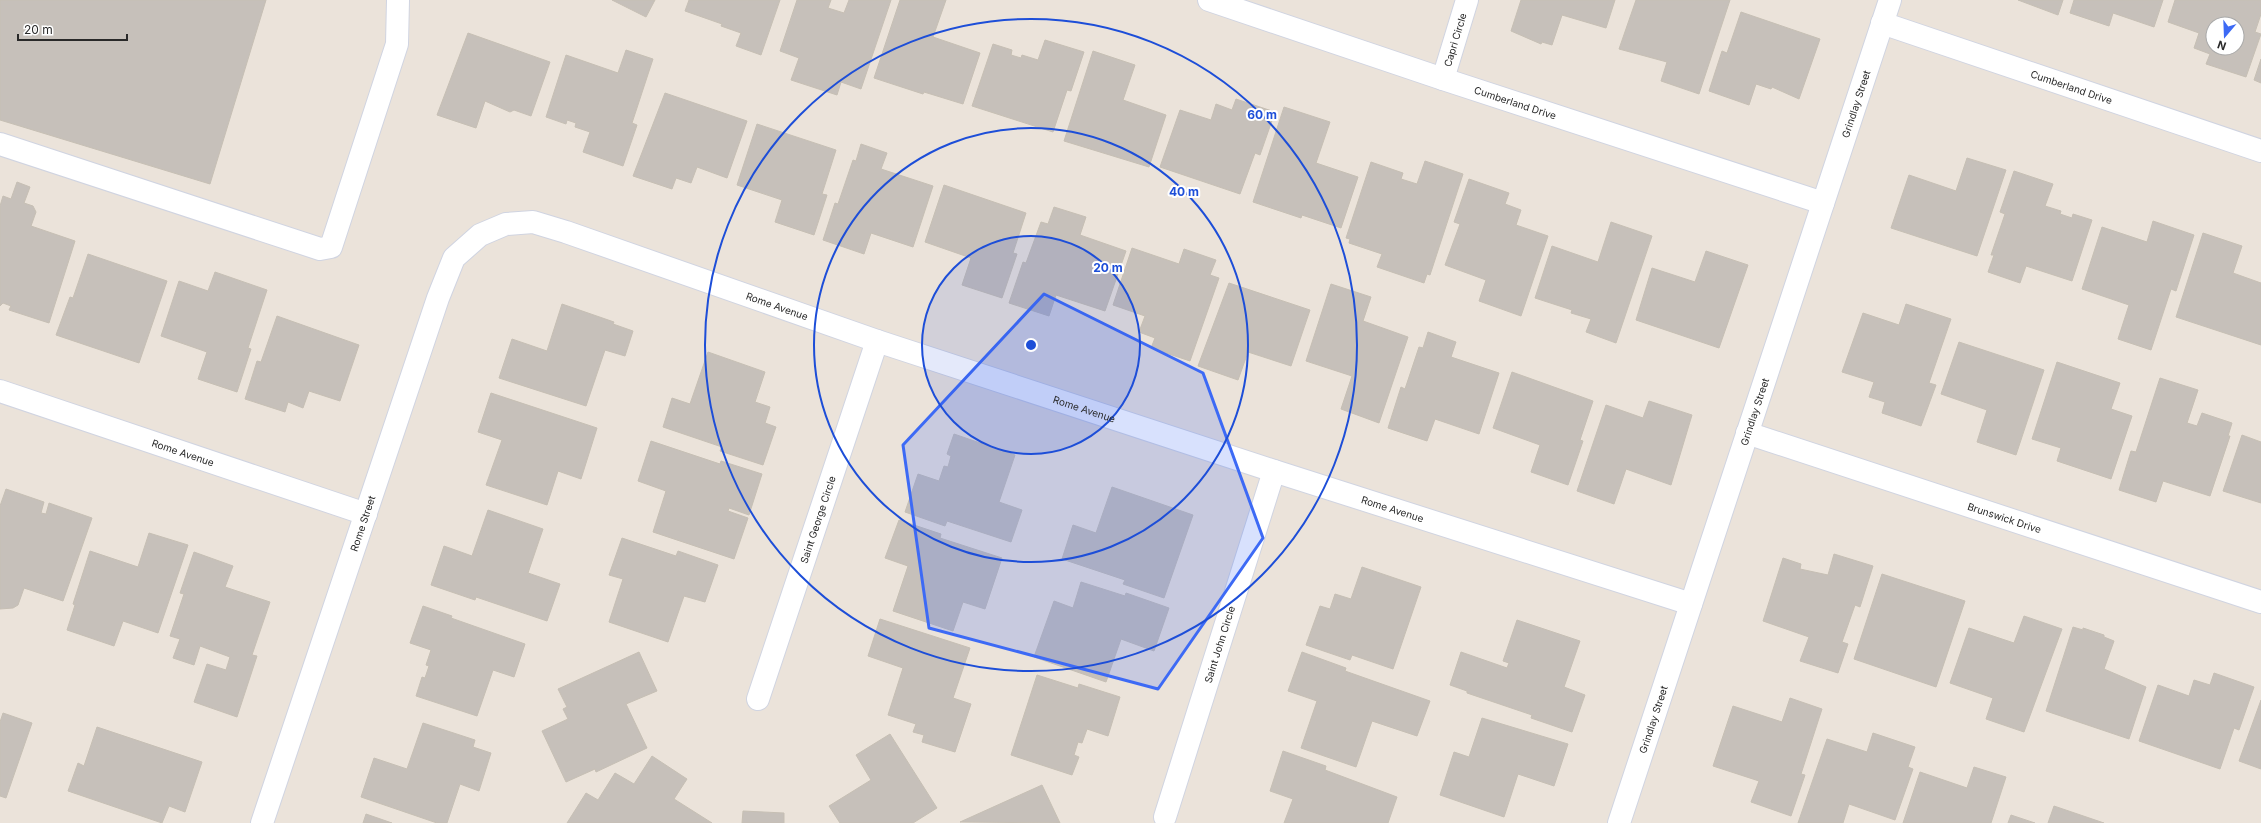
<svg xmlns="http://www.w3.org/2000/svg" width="2261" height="823" font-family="Inter,sans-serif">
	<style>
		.building { fill: #c6c0ba; stroke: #c6bfb4; fill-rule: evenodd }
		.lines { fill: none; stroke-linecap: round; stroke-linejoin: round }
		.minor-casing { stroke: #d0d4e1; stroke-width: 24 }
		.minor { stroke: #fff; stroke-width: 22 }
		.marked { fill: #3d6af5; fill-opacity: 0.2; stroke: #3d6af5; stroke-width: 3; stroke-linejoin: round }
		.ring { fill: none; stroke: #1d4ed8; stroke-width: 2 }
		.labels { text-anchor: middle; stroke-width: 4; stroke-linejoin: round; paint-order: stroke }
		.street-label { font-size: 10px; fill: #292929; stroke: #fff }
		.centre { fill: #1d4ed8; stroke: #fff; stroke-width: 2 }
		.ring-label { font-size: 12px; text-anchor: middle; font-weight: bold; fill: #1d4ed8; stroke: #fff; stroke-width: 4; stroke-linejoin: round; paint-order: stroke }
	</style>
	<rect width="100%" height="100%" fill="#ebe3da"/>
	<path class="building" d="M0 0H266L210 184 0 120Z
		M612 0H655L646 17Z
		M689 0H780L761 55 736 46 741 33 721 26 722 24 685 11Z
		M797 0H831L828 8 844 13 849 0H891L861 89 841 82 837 95 791 80 799 58 780 51Z
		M900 0H946L933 37 980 53 963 104 924 92 923 94 874 78Z
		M1521 0H1615L1606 28 1562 15 1552 45 1542 42 1541 44 1511 31Z
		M1636 0H1730L1699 94 1661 81 1667 62 1619 49Z
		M2018 0H2063L2058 15Z
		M2074 0H2163L2154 27 2113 13 2109 26 2070 13Z
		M2175 0H2261V14L2255 32 2261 34 2246 77 2206 64 2210 54 2194 48 2199 33 2168 22ZM2213 24H2237V48H2213Z
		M1741 12 1820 39 1799 99 1772 87 1771 89 1756 84 1749 105 1709 91 1722 51 1727 53Z
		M468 33 550 62 531 116 514 110 510 112 485 101 476 128 437 115Z
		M1045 40 1084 52 1071 91 1067 90 1053 132 972 106 993 44 1012 50 1011 55 1021 58 1022 55 1038 60Z
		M626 50 653 59 632 123 637 125 623 166 583 152 590 132 575 127 576 123 567 120 566 124 546 117 566 55 618 73Z
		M1093 51 1135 65 1123 100 1166 115 1149 167 1064 141Z
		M2261 59V83L2254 80Z
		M665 93 747 121 727 178 697 167 691 183 676 178 672 189 633 176Z
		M1236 99 1275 112 1260 155 1255 153 1240 194 1160 167 1180 110 1211 120 1216 104 1232 110Z
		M1284 107 1330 122 1316 163 1358 177 1341 228 1302 215 1301 218 1253 202Z
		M757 124 836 150 822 194 827 195 814 235 775 222 782 200 737 185Z
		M861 144 887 153 881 169 933 186 913 247 871 233 864 254 823 240 835 203 838 204 853 160 856 161Z
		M1967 158 2006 170 1977 256 1891 228 1909 175 1956 191Z
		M1425 161 1463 174 1430 275 1427 274 1424 283 1377 267 1382 254 1349 243 1350 239 1346 238 1371 162 1403 173 1401 179 1417 184Z
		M2014 171 2053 184 2045 206 2061 211 2060 214 2072 218 2073 214 2092 220 2072 281 2026 266 2020 283 1988 272 1994 255H1991L2005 214 2000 212Z
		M1469 179 1509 193 1505 204 1521 210 1516 225 1548 236 1521 316 1479 301 1486 280 1445 265 1460 224 1454 222Z
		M17 182 30 187 24 203 33 206 36 212 31 226 75 241 49 323 9 310 11 306 3 303 0 306V206L3 196 11 199Z
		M944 185 1026 213 1013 253 1017 254 1002 298 962 285 971 258 925 242Z
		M1054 207 1086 217 1080 235 1126 251 1105 311 1056 295 1049 316 1009 303 1023 262 1026 263 1041 222 1048 224Z
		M2153 221 2194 235 2176 291 2171 289 2151 350 2118 339 2129 305 2082 289 2102 227 2147 242Z
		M1611 222 1652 236 1616 343 1586 332 1591 319 1571 313 1572 310 1535 298 1552 246 1598 262Z
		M2203 233 2242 246 2233 273 2261 283V345L2176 317Z
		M1132 248 1179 264 1184 249 1216 260 1210 275 1219 278 1190 361 1151 348 1155 338 1139 332 1145 316 1113 305Z
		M1706 251 1748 265 1719 348 1636 320 1652 268 1695 282Z
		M88 254 167 281 139 363 56 335 70 297 73 298Z
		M215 272 267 290 248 348 251 349 237 392 198 379 207 352 161 336 179 281 208 291Z
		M1229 283 1310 310 1291 366 1248 352 1238 380 1198 366Z
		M1331 284 1371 297 1363 321 1408 337 1379 423 1341 409 1352 376 1306 361Z
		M562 304 614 322 613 324 633 331 625 356 605 350 586 406 499 378 512 339 547 351Z
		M1906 304 1951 319 1929 383 1936 385 1921 426 1882 413 1885 402 1869 397 1874 382 1842 372 1863 313 1899 325Z
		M277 316 359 345 340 401 309 391 303 408 288 402 285 412 245 399 257 361 261 362Z
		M1428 332 1456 342 1451 357 1499 373 1479 434 1435 419 1427 441 1388 428 1401 387 1405 389 1419 347 1423 348Z
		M1959 342 2044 370 2016 455 1977 442 1987 410 1941 394Z
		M708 352 765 372 755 402 770 407 765 423 776 427 763 465 720 451 722 447 663 427 672 398 690 404Z
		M2057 362 2120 383 2111 409 2132 416 2111 479 2057 461 2061 448 2032 439Z
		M1512 372 1593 401 1580 440 1583 441 1568 485 1531 472 1540 445 1493 428Z
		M2160 378 2198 390 2187 423 2197 426 2202 413 2232 423 2228 436H2230L2210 496 2163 481 2156 502 2119 490 2131 451 2136 452Z
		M491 393 597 428 581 479 558 471 547 505 486 485 502 440 478 432Z
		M1649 401 1692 415 1671 485 1626 469 1614 504 1577 491 1606 405 1643 418Z
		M954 434 1015 455 999 502 1022 510 1011 542 947 521 945 526 905 512 918 474 939 481 944 466 948 467 951 456 947 454Z
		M2242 435 2261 442V503L2223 491Z
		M651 441 720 464 721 461 762 474 749 515 729 508 728 511 748 518 734 559 653 532 666 491 638 481Z
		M1112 487 1193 515 1164 598 1123 584 1125 580 1062 559 1073 525 1096 533Z
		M6 489 44 502 41 513 46 514 49 503 92 518 63 601 24 588 18 605 13 608 0 609V506Z
		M488 510 543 529 528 573 560 584 547 621 476 597 475 600 431 585 444 546 472 556Z
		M899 520 941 534 940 538 1002 558 985 609 963 602 953 631 893 611 908 566 885 558Z
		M149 533 188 545 158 633 123 621 114 646 67 630 75 605 73 604 90 551 138 567Z
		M622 538 676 556 678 551 718 565 705 602 684 596 668 642 609 622 623 579 609 575Z
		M194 552 233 566 225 587 270 602 252 655 257 656 237 717 194 702 207 664 226 670 230 657 200 646 194 665 173 658 180 639 170 636 184 594 180 593Z
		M1834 554 1873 566 1860 607 1855 605 1842 642 1848 644 1838 673 1800 661 1809 637 1763 621 1783 558 1801 564 1800 569 1828 575Z
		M1362 567 1421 587 1393 669 1352 655 1350 660 1306 645 1320 606 1330 609 1335 594 1351 599Z
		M1882 574 1965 601 1936 687 1854 659Z
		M1081 582 1125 596 1126 593 1169 608 1154 651 1121 639 1106 682 1034 657 1054 601 1073 608Z
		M423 606 452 616 451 618 525 644 514 677 493 670 477 716 416 696 422 677 425 678 429 666 426 665 431 650 410 643Z
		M2024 616 2062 629 2024 732 1986 719 1993 698 1950 683 1969 628 2014 643Z
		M880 619 970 648 953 698 971 704 955 752 922 742 924 735 913 732 916 724 888 715 903 668 868 656Z
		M1517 620 1580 641 1564 687 1585 695 1572 732 1531 718 1532 715 1467 693V691L1450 685 1461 652 1507 668 1509 663 1503 661Z
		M2073 627 2083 630V628L2104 635V637L2114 641 2104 669 2146 687 2129 739 2046 711Z
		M639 652 657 691 626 704 647 748 596 772 595 769 566 782 542 731 568 719 563 709 567 707 558 689Z
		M1302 652 1346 668 1345 671 1430 701 1417 736 1372 721 1356 767 1301 748 1317 701 1288 691Z
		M2214 673 2254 687 2239 730 2234 728 2220 769 2139 741 2158 685 2189 696 2194 680 2210 685Z
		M1037 675 1078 688 1079 684 1120 697 1108 736 1087 729 1082 743 1078 742 1074 755 1079 757 1072 775 1011 755Z
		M1790 698 1822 709 1801 774 1805 775 1791 816 1751 802 1759 781 1713 766 1733 706 1782 722Z
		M2261 700V769L2239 761Z
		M3 713 32 723 6 798 0 796V722Z
		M1482 718 1568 744 1554 786 1518 774 1504 817 1440 795 1454 752 1469 757Z
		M423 723 475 740 473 747 491 753 479 791 460 784 447 823H437L361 797 374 758 407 769Z
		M97 727 202 762 185 812 169 806 162 823 68 791 78 763 84 766Z
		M1873 733 1915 747 1908 767 1913 769 1895 820 1849 804 1843 823H1798L1827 739 1867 752Z
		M890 734 937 808 913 823H840L829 806 871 780 856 755Z
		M1283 751 1326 766 1325 770 1397 797 1388 823H1284L1293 799 1270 791Z
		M652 756 687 779 674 799 712 823H567L586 793 598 800 615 773 634 784Z
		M1974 767 2006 777 1991 823H1903L1920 772 1967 788Z
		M1042 785 1060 823 960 822Z
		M2054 806 2104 823H2048Z
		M743 811 784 813V823H742Z
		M366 814 392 823H363Z
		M2011 815 2035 823H2008Z"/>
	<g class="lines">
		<defs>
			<g id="minor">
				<path id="s1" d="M1209 0 1443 79 1823 203"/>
				<path id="s2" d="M1882 23 2261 151"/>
				<path id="s3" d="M1443 79 1467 0"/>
				<path d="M0 144 320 249 331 247 397 44 398 0"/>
				<path id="s4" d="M0 391 366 514"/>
				<path id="s5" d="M1747 433 2261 602"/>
				<path id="s6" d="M758 699 877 341"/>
				<path id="s7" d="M1165 817 1274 471"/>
				<path id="s8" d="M262 823 438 298 454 258 480 235 506 224 533 222 566 232 877 341 1274 471 1691 604"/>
				<path id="s9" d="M1619 823 1890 0"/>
			</g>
		</defs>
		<use href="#minor" class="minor-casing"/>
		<use href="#minor" class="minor"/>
	</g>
	<path class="marked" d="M1044 294 1203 373 1263 538 1158 689 929 628 903 445Z"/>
	<circle cx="1031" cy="345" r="109" fill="#1d4ed8" fill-opacity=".12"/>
	<g class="ring">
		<circle cx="1031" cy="345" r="109"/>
		<circle cx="1031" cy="345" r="217"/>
		<circle cx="1031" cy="345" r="326"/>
	</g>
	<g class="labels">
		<g class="street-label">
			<text dy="4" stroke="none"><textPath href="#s3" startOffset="41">Capri Circle</textPath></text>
			<text dy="4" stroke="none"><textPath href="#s2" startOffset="200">Cumberland Drive</textPath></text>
			<text dy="4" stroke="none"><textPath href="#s1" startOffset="323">Cumberland Drive</textPath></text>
			<text dy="4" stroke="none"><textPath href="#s9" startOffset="757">Grindlay Street</textPath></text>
			<text dy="4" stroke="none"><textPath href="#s8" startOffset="945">Rome Avenue</textPath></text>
			<text dy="4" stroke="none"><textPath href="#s8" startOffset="1269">Rome Avenue</textPath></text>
			<text dy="4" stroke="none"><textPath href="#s9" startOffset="433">Grindlay Street</textPath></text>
			<text dy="4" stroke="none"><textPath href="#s4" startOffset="193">Rome Avenue</textPath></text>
			<text dy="4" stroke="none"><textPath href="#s8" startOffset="1593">Rome Avenue</textPath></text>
			<text dy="4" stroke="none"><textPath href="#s5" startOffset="271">Brunswick Drive</textPath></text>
			<text dy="4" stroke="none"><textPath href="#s6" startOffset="189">Saint George Circle</textPath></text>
			<text dy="4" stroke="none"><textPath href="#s8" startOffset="316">Rome Street</textPath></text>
			<text dy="4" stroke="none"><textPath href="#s7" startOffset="181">Saint John Circle</textPath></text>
			<text dy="4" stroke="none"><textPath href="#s9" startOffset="109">Grindlay Street</textPath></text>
		</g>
	</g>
	<circle cx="1031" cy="345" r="6" class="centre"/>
	<g class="ring-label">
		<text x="1262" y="119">60 m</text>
		<text x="1184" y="196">40 m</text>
		<text x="1108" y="272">20 m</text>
	</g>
	<g transform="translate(2225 36) rotate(199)"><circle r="19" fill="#ffffff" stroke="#a9a9a9"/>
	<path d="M0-3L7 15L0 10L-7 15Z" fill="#3d6af5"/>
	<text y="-6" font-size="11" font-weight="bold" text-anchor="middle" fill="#292929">N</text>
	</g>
	<path d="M18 34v6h109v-6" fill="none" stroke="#292929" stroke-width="2"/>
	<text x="24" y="34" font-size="12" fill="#292929" stroke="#ffffff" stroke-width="3" paint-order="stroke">20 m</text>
</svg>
